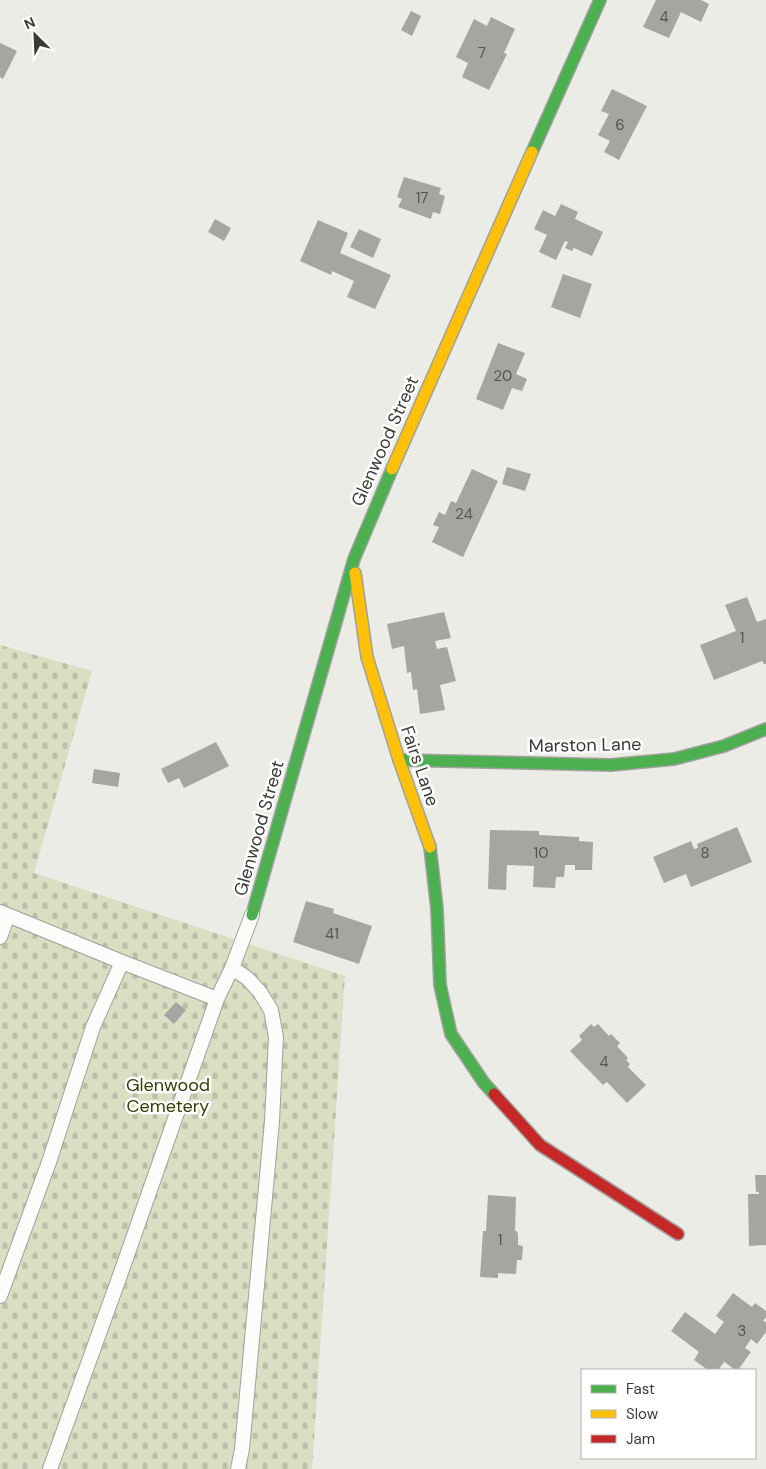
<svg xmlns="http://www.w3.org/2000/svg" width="766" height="1469" font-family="'DM Sans',sans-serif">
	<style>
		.cemetery { fill: url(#cemetery-stones) }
		.building { fill: #a5a6a1 }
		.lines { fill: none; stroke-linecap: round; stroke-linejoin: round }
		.lane-casing { stroke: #a0a19c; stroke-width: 16 }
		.fast-casing { stroke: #a0a19c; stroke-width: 14 }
		.slow-casing { stroke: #a0a19c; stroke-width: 14 }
		.jam-casing { stroke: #a0a19c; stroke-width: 14 }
		.lane { stroke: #fcfcfb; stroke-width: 14 }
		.fast { stroke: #4caf50; stroke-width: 11 }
		.slow { stroke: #ffc107; stroke-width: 11 }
		.jam { stroke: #c62828; stroke-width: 11 }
		.labels { text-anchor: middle; stroke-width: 5; stroke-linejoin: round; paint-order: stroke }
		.number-label { font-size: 15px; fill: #555652 }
		.street-label { font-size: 18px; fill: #3a3b37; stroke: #fff }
		.park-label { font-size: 18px; fill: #373c06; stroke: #fff }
	</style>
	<defs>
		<pattern id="cemetery-stones" width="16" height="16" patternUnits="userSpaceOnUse" patternTransform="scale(1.25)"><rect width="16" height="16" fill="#dadec3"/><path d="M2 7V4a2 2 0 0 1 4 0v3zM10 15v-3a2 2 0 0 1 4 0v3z" fill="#bcbfa8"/></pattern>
	</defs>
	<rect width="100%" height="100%" fill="#ebece6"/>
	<path class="cemetery" d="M0 645 92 671 34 873 345 976 312 1469H0Z"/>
	<path class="building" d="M656 0H701L709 4 701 22 681 12 669 38 643 27Z
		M411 11 421 16 412 36 401 30Z
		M491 17 515 29 504 53 507 54 489 90 462 77 468 63 456 57 474 19 487 26Z
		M0 43 17 51 3 79 0 77Z
		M612 89 647 106 619 160 604 152 610 141 598 135 609 114 601 111Z
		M404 177 441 188 439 194 445 196 440 214 433 212 431 219 398 207 402 199 397 197Z
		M561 204 578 212 575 219 603 232 592 256 574 248 572 251 565 248 568 242 565 241 556 260 539 252 547 235 534 229 543 210 555 216Z
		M215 219 231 228 224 241 208 232Z
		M318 220 348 233 340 253 391 275 375 309 347 297 354 281 332 271 331 275 300 261Z
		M359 229 381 239 373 258 350 247Z
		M563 274 592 284 580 318 551 307Z
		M498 343 525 353 516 374 527 379 522 391 512 388 503 410 476 399Z
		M507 467 531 474 525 491 502 484Z
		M472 469 498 481 463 557 432 542 439 527 433 525 439 512 445 515 451 501 456 503Z
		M747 597 757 622 766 619V664H764L762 661 714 680 700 645 736 631 725 605Z
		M444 612 451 638 435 641 437 649 447 647 456 681 440 685 445 710 420 714 417 689 413 690 411 672 407 673 404 646 392 649 387 624Z
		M216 742 229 766 184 788 179 778 168 783 161 769Z
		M94 769 120 773 118 787 92 783Z
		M737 827 752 862 691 887 686 874 664 883 653 857 691 841 694 849 698 848 697 844Z
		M490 830 539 831V835L579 837V841L593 842 592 870H575V865H565L564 877H556L555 888 533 887 534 866 507 865 506 890 488 889Z
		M306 901 334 909 333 913 372 926 359 964 293 942Z
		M176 1002 186 1010 174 1024 164 1015Z
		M591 1024 594 1027 598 1024 609 1036 611 1034 620 1043 617 1046 628 1058 626 1060 630 1064 628 1067 646 1085 627 1103 607 1082 603 1085 570 1051 582 1040 579 1036Z
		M755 1175H766V1245L749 1246 748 1194H759V1192H756Z
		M488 1195 516 1197 515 1231H517L518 1235V1245L523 1246 522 1260H517L516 1274 498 1273V1278L480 1277 483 1231H486Z
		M733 1293 752 1307 755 1303 766 1311V1317L763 1321 766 1322V1332L757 1344 751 1339 745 1348 751 1352 738 1370H735L722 1360 724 1362 718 1370H708L694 1360 699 1352 671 1331 685 1312 715 1334 724 1322 716 1316Z"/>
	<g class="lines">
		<defs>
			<path id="lane" d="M0 912 122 962 93 1027 49 1162 0 1296
				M0 937 8 915
				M122 962 217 999
				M232 968 247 978 260 992 271 1010 276 1037 272 1121 242 1449 238 1469
				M50 1469 118 1281 217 999 232 968 252 915"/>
			<path id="fast" d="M532 152 600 0
				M399 760 611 765 674 759 724 746 766 729
				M430 847 437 909 440 985 451 1034 484 1083 494 1094
				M252 915 354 559 392 469"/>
			<path id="slow" d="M392 469 532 152
				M355 573 367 657 399 760 430 847"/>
			<path id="jam" d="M494 1094 540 1145 678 1234"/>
		</defs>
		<use href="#lane" class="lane-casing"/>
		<use href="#fast" class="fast-casing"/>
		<use href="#slow" class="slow-casing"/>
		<use href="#jam" class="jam-casing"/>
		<use href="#lane" class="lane"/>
		<use href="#fast" class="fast"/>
		<use href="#slow" class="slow"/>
		<use href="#jam" class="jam"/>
	</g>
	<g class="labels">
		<g class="number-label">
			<text x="664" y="22">4</text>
			<text x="482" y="58">7</text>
			<text x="620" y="130">6</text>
			<text x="422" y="203">17</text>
			<text x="503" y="381">20</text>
			<text x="464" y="519">24</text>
			<text x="742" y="643">1</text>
			<text x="541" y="858">10</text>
			<text x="705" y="858">8</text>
			<text x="332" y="939">41</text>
			<text x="604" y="1067">4</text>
			<text x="500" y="1245">1</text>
			<text x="742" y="1336">3</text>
		</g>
		<g class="street-label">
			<text transform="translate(385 441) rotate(-66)" y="6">Glenwood Street</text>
			<text transform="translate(585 745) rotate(-1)" y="6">Marston Lane</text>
			<text transform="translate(420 766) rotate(71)" y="6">Fairs Lane</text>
			<text transform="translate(259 828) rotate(-74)" y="6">Glenwood Street</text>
		</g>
		<g class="park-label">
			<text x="168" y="1091">Glenwood<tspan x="168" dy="21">Cemetery</tspan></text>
		</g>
	</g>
	<rect x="581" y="1369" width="175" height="90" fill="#ffffff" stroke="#b0b1af"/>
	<rect x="591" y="1385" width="25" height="8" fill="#4caf50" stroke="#b0b1af"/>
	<text x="626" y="1394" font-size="15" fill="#3a3b37">Fast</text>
	<rect x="591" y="1410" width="25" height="8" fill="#ffc107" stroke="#b0b1af"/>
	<text x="626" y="1419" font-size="15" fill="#3a3b37">Slow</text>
	<rect x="591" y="1435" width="25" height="8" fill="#c62828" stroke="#b0b1af"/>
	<text x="626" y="1444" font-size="15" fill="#3a3b37">Jam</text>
	<g transform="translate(35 35) rotate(336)" stroke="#ffffff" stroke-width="4" paint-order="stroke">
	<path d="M0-4L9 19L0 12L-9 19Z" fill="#3a3b37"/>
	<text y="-8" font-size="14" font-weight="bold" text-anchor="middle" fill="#3a3b37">N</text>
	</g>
</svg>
